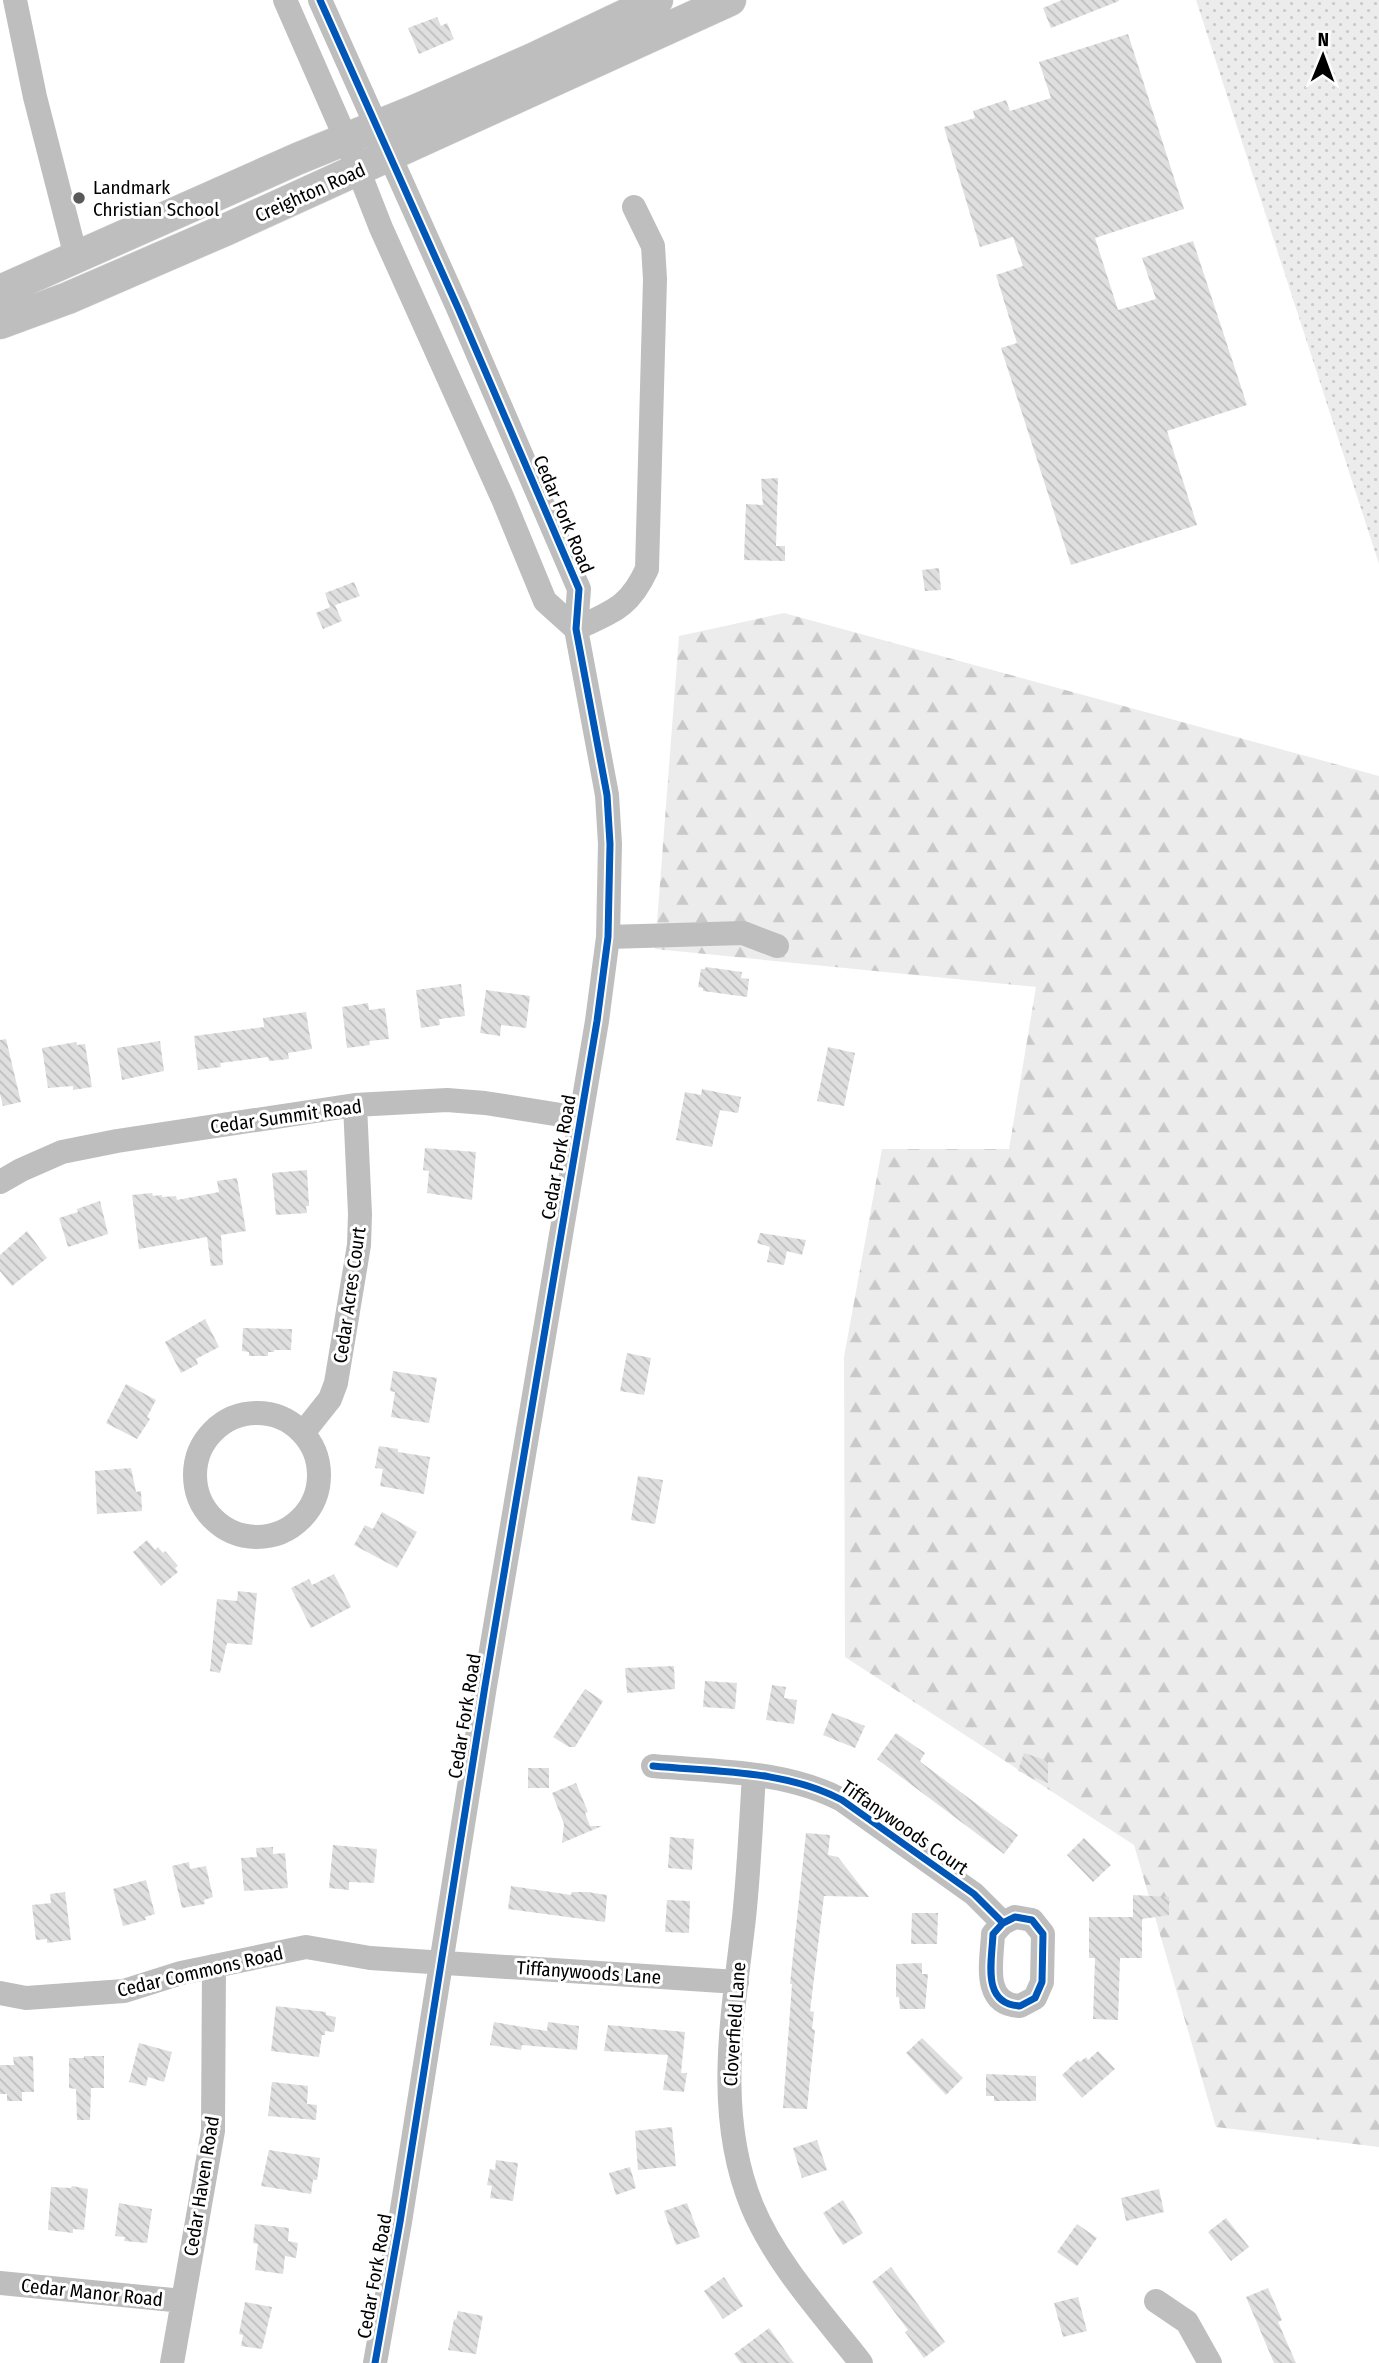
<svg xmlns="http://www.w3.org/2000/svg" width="1379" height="2363" font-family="'Fira Sans Condensed',sans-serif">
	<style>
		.grass { fill: url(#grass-dots) }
		.forest { fill: url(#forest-firs) }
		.building { fill: url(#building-back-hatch) }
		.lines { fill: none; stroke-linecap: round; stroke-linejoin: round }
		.major-casing { stroke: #dbdbdb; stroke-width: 33 }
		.minor { stroke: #bebebe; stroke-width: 24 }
		.major { stroke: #bebebe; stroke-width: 32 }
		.cycleway-casing { stroke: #fff; stroke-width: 11 }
		.cycleway { stroke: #0057b8; stroke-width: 7 }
		.poi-dot { fill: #595959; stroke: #fff; stroke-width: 2.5 }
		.labels { text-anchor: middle; stroke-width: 6; stroke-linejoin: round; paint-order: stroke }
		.poi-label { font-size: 19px; fill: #000; stroke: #fff; text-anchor: start }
		.street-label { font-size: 19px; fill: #000; stroke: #fff }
	</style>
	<defs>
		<pattern id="grass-dots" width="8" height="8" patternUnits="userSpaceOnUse" patternTransform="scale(1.75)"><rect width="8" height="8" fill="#ececec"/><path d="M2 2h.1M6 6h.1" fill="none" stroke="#c9c9c9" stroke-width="1.8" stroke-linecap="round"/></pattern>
		<pattern id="forest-firs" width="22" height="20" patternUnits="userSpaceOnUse" patternTransform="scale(1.75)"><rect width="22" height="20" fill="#ececec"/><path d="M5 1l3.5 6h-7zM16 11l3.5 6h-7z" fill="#c9c9c9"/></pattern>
		<pattern id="building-back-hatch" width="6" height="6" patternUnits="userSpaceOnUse" patternTransform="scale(1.75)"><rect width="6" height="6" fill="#dfdfdf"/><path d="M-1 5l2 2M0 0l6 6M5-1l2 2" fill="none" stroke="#bebebe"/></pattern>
	</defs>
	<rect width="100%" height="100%" fill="#fff"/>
	<path class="grass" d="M1196 0H1379V564Z"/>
	<path class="forest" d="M784 613 1379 776V2147L1216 2127 1134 1845 845 1657 844 1357 882 1149H1009L1036 987 655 949 679 636Z"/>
	<path class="building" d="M1062 0H1119V1L1051 28 1043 8Z
		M437 17 441 26 447 23 454 39 419 54 408 28Z
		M1128 34 1184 209 1095 238 1118 310 1156 299 1142 258 1193 241 1247 405 1167 431 1197 525 1071 565 1001 348 1017 343 996 275 1023 266 1013 237 980 247 944 127 975 118 973 111 1006 100 1010 111 1051 98 1039 62Z
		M778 478 776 546H785V561L744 560 746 504 763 505 761 479Z
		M939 568 941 590 925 591 922 570Z
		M354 582 360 596 330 607 325 593Z
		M335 605 342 621 323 629 316 613Z
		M706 967 742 972 741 978 749 979 747 997 703 991V988L698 987 701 969H705Z
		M461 984 465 1016 439 1019 440 1025 421 1028 416 990Z
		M486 990 530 996 526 1028 501 1025 500 1036 480 1033Z
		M368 1003 369 1010 385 1008 389 1039 369 1041 370 1045 347 1048 342 1007Z
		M306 1012 312 1049 288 1053 289 1059 269 1061 268 1057 220 1063 221 1067 198 1070 194 1036 264 1027 263 1018Z
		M6 1039 21 1102 3 1106 0 1094V1040Z
		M160 1041 164 1071 122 1080 117 1048Z
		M76 1042 77 1045 85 1044 92 1087 73 1090V1086L48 1088 42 1048Z
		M828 1047 855 1053 844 1106 817 1101Z
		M702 1089 741 1097 738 1113 720 1110 712 1147 676 1140 685 1092 701 1095Z
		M425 1148 476 1152 472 1200 427 1193 429 1171 423 1170Z
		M307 1170 309 1206H306L307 1213 276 1215 272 1173Z
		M237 1178 246 1231 221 1235 223 1265 211 1266 207 1237 139 1249 132 1195 152 1193 153 1196 162 1195V1197L176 1196 177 1200 219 1192 217 1181Z
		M100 1201 108 1234 68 1247 59 1218 78 1212 77 1209Z
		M27 1231 47 1258 12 1286 0 1271V1255Z
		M760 1233 806 1240 802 1255 787 1251 784 1265 767 1262 770 1247 757 1243Z
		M205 1319 219 1347 196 1359 198 1364 181 1373 165 1342Z
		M243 1328 292 1329 291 1350H274V1352H268V1356H249V1352L242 1351Z
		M627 1353 651 1358 644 1395 620 1391Z
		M393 1371 437 1378 429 1423 391 1417 395 1392 390 1391Z
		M126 1384 156 1400 147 1417 150 1419 137 1439 106 1423Z
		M379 1446 398 1449V1452L430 1457 424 1494 380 1486 383 1469 375 1468Z
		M131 1468 136 1492 141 1491 142 1511 97 1514 95 1471Z
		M638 1476 663 1480 655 1524 631 1520Z
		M382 1512 417 1532 397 1568 354 1545 365 1525 373 1529Z
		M147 1540 155 1550 158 1547 163 1553 165 1551 178 1566 175 1568 178 1572 161 1586 133 1552Z
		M334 1574 351 1607 311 1628 291 1588 309 1579 312 1585Z
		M238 1591 257 1593 252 1645 227 1643 220 1673 210 1671 217 1599 237 1601Z
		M674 1666 675 1689 627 1693 625 1668Z
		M705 1681 737 1683 735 1709 703 1707Z
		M772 1685 786 1687 784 1698 797 1700 794 1724 766 1720Z
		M585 1689 603 1701 575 1747H569L553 1737Z
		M832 1713 865 1726 855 1748 823 1735Z
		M896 1733 925 1753 920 1761 922 1763 1018 1835 1004 1854 877 1759Z
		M1024 1753 1048 1761V1783L1018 1771Z
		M528 1768H549V1788H528Z
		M576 1783 588 1812 585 1813 590 1826H602L562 1843 564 1824 552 1793Z
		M806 1833 830 1835 828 1855 838 1857 869 1897 824 1896 810 2011 814 2012 812 2029 815 2030 807 2109 783 2108 792 1984H790Z
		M670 1837 694 1839 692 1870 668 1868Z
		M1084 1838 1111 1865 1093 1882 1067 1855Z
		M333 1845 377 1849 374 1883 349 1882V1890L329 1888Z
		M273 1847V1854L285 1853 288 1888 244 1891 241 1858 257 1857 256 1848Z
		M189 1862 190 1869 206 1866 213 1897 204 1900 205 1904 182 1908 172 1866Z
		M146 1880 155 1914 145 1917 146 1920 123 1926 113 1889Z
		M511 1886 571 1895 572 1892H587L607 1895 605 1922 508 1909Z
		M65 1892 71 1940 47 1943V1939L36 1940 32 1905 51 1903 50 1894Z
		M1133 1895 1169 1897V1915L1142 1919V1958H1120L1118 2020 1093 2019 1095 1958H1089V1917H1133Z
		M667 1900 690 1901 689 1933 665 1932Z
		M912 1913H938L937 1944H911Z
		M922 1963V1974H928L925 2009H900L899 1997H896V1964Z
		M276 2006 326 2012V2015L336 2017 334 2032 325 2031V2035H322L319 2057 271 2051Z
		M494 2022 547 2031 548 2022 579 2026 577 2050 522 2045 521 2050 490 2045Z
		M608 2025 685 2032 681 2073H687L684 2092 663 2090 668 2055 604 2051Z
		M922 2038 963 2078 946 2095 906 2053Z
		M139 2043 172 2052 164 2082 148 2077 146 2086 129 2082Z
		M1098 2051 1115 2069 1082 2098 1062 2075 1078 2060 1080 2062 1086 2057 1088 2060Z
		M33 2056 34 2092H22V2101H7V2094H0V2065H14L13 2057Z
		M84 2056H104V2088H91L90 2120H77L76 2089 69 2088V2058H84Z
		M986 2074 1036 2076V2101H994V2096H986Z
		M272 2082 308 2086 307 2104 317 2105 316 2120 268 2116Z
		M672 2127 676 2166 638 2170 635 2131Z
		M817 2140 827 2170 802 2178 793 2148Z
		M269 2150 320 2158 317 2180H313L311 2194 261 2186Z
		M496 2160 518 2163 513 2201 490 2198 492 2186 487 2185 490 2169 495 2170Z
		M630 2167 636 2188 616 2195 609 2173Z
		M72 2186 88 2189 84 2230 73 2229V2233L48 2230 51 2187 71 2188Z
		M1159 2189 1164 2212 1126 2221 1121 2198Z
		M843 2200 863 2233 843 2245 823 2213Z
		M119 2203 152 2209 147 2243 124 2241 125 2237 115 2236Z
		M687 2203 700 2237 676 2245 664 2211Z
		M1226 2218 1249 2247 1231 2261 1208 2232Z
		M255 2224 289 2228 288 2241 298 2243 296 2258 285 2256 283 2274 255 2270 258 2244 253 2243Z
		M1077 2224 1097 2238 1077 2266 1057 2252Z
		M891 2267 945 2342 924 2358 905 2332 908 2330 872 2282Z
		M724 2277 743 2306 723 2319 704 2291Z
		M1268 2288 1282 2320 1278 2322 1296 2363H1274L1246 2297Z
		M1078 2297 1087 2331 1063 2337 1054 2303Z
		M245 2302 272 2307 262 2349 241 2346 243 2335 239 2334Z
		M458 2311 483 2316 476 2354 448 2350 454 2319 456 2320Z
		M769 2328 794 2363H741L734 2354Z"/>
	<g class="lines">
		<defs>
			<path id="major" d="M0 291 297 159 419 109 535 58 657 0
				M0 323 68 298 225 230 730 0"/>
		</defs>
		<use href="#major" class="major-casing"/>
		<path class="minor" d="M15 0 35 97 76 257
			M285 0 346 139 381 228 503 499 545 601 576 629
			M320 0 458 308 579 589 576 629 607 795 610 844 608 937 597 1021 485 1686 400 2222 375 2363
			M576 629C613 611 629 608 647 569L655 279 653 246 634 207
			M608 937 743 933 777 946
			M0 1182 21 1170 62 1152 117 1141 355 1105 447 1100 485 1103 580 1118
			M195 1475a62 62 0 1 1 124 0a62 62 0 1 1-124 0Z
			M303 1433 330 1399 336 1383 359 1245 360 1214 355 1105
			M653 1766C717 1772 785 1770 842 1800L974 1894 1003 1923 1015 1917 1032 1920 1043 1934 1042 1982 1035 1998 1020 2006C981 2004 992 1961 993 1934L1003 1923
			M754 1775C751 1823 749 1870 744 1918 733 2015 714 2113 752 2206 776 2264 823 2314 861 2363
			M0 1993 26 1998 124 1991 181 1973 306 1947 370 1958 737 1982
			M0 2283 183 2301
			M1156 2301 1187 2322 1210 2363
			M172 2363 213 2131 214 1966"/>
		<use href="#major" class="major"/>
		<defs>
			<path id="cycleway" d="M320 0 458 308 579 589 576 629 607 795 610 844 608 937 597 1021 485 1686 400 2222 375 2363
				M653 1766C717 1772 785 1770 842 1800L974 1894 1003 1923 1015 1917 1032 1920 1043 1934 1042 1982 1035 1998 1020 2006C981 2004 992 1961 993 1934L1003 1923"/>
		</defs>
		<use href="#cycleway" class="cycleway-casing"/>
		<use href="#cycleway" class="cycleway"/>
	</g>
	<circle class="poi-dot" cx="79" cy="198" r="7"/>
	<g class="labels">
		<g class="poi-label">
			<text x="93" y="194">Landmark<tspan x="93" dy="22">Christian School</tspan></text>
		</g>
		<g class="street-label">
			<text transform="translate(310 192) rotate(-24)" y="7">Creighton Road</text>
			<text transform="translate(564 514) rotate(67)" y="7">Cedar Fork Road</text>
			<text transform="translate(286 1116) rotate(-8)" y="7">Cedar Summit Road</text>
			<text transform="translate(558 1157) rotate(-80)" y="7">Cedar Fork Road</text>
			<text transform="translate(349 1295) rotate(-82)" y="7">Cedar Acres Court</text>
			<text transform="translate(464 1716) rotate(-81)" y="7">Cedar Fork Road</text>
			<text transform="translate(905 1827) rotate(35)" y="7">Tiffanywoods Court</text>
			<text transform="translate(200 1971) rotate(-13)" y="7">Cedar Commons Road</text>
			<text transform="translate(589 1972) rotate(4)" y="7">Tiffanywoods Lane</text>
			<text transform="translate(734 2024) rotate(-86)" y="7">Cloverfield Lane</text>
			<text transform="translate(201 2186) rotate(-81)" y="7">Cedar Haven Road</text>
			<text transform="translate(374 2276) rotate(-80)" y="7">Cedar Fork Road</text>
			<text transform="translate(92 2292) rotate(6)" y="7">Cedar Manor Road</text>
		</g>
	</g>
	<g transform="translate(1323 56) rotate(1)" stroke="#ffffff" stroke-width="5" paint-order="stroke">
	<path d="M0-5L12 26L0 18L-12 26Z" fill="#000000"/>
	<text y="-10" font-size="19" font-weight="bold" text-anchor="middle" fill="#000000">N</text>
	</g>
</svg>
